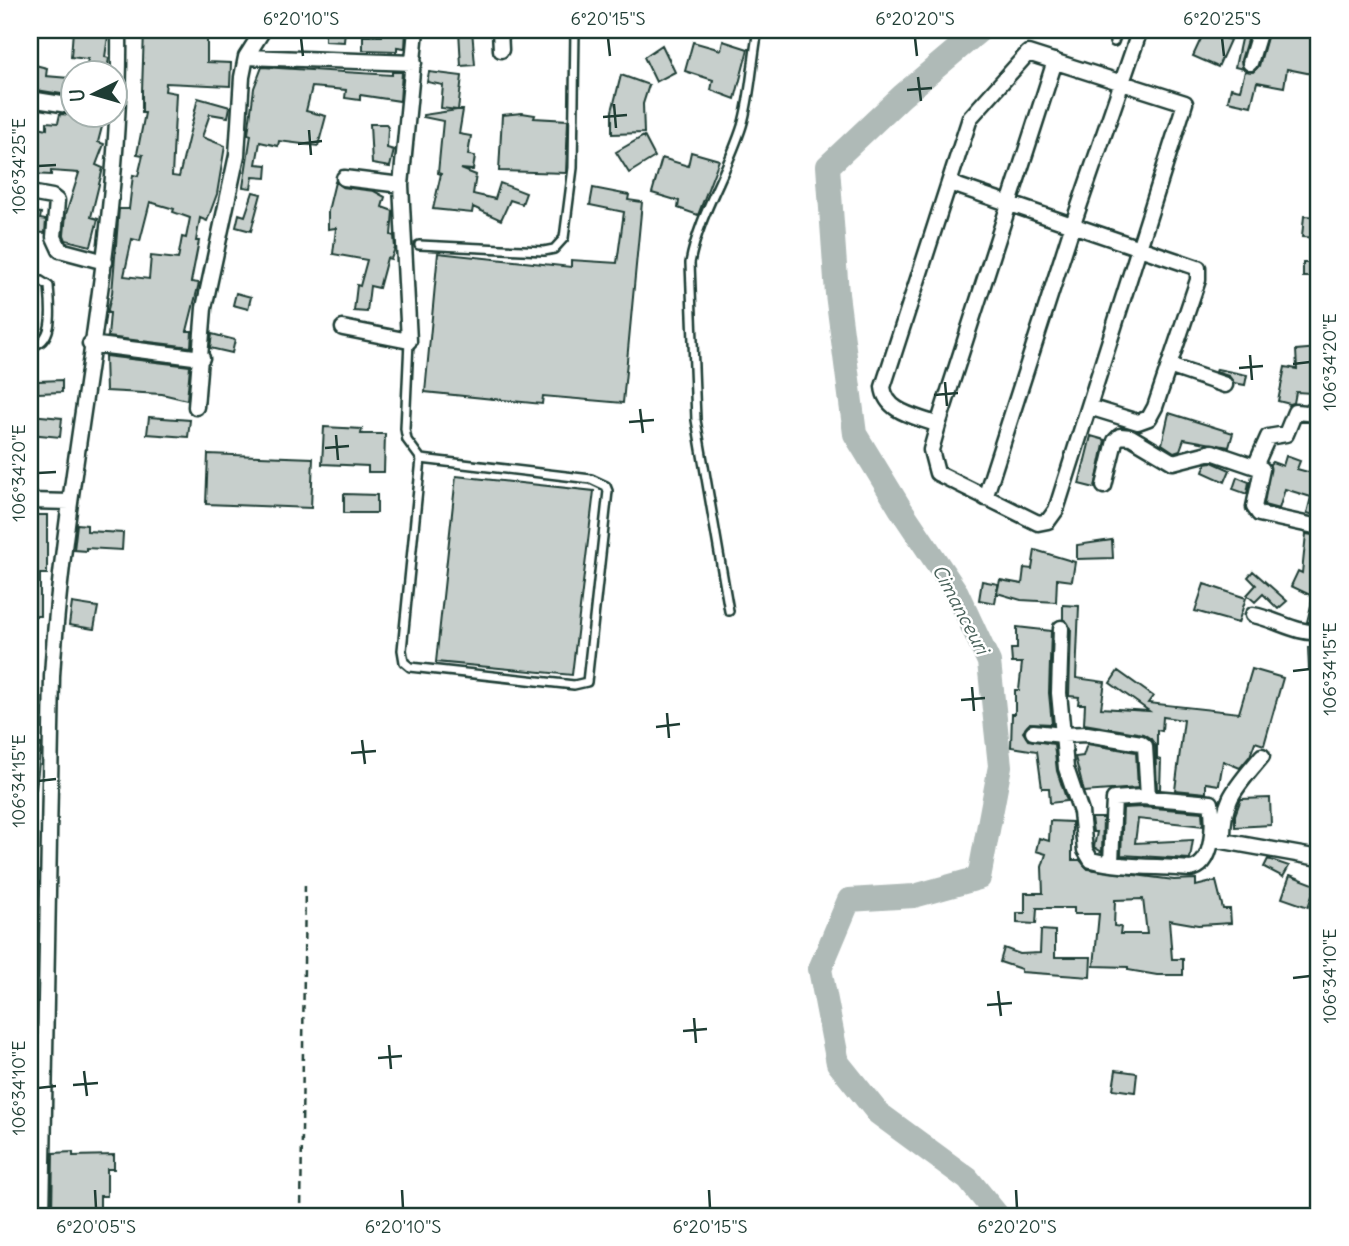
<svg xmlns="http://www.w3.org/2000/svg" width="1349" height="1246" font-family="Delius,sans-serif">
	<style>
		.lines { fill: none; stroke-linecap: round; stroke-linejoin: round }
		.river { stroke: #afbab7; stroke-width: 24 }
		.building { fill: #c7cfcc; stroke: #1f3d34; stroke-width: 2; fill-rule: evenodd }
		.lane-casing { stroke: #1f3d34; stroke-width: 12 }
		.street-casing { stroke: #1f3d34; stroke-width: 19 }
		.path { stroke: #1f3d34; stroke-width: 2.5; stroke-dasharray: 7 5; stroke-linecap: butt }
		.lane { stroke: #fff; stroke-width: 7 }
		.street { stroke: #fff; stroke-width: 14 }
		.ticks { fill: none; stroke: #1f3d34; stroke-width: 2.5 }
		.labels { text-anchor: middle; stroke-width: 5; stroke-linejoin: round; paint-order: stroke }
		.water-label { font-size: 19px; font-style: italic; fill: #4a625b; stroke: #fff }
		.neatline { fill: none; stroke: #1f3d34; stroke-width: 2.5 }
		.ticks-label { font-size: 18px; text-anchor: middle; fill: #1f3d34 }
	</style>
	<rect width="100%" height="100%" fill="#fff"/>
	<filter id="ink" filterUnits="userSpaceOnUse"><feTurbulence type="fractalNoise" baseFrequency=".0143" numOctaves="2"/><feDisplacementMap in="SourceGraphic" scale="14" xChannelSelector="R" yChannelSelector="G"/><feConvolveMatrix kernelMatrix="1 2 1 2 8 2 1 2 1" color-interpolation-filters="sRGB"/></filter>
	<g filter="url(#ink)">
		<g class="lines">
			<path class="river" d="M980 30 902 96 828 166 837 294 855 434 900 508 957 593 989 662 1000 766 979 878 914 896 849 900 820 969 838 1063 878 1113 968 1179 998 1216"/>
		</g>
		<path class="building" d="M73 30H109L105 57 109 58 107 70 87 64 88 59 71 57Z
			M144 30H207V62L231 63 230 86 166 83 165 91 176 93 172 176 179 177 198 98 230 107 228 117 210 114 202 137 225 146 217 194 207 221 200 218 196 241H199L191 282 199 283 187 331H192L191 347 108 337 110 313H107L112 293 119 209H129L133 175 138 176 143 155 137 154 145 113H142V91ZM150 202 174 209 173 212 190 218 186 238 182 237 178 259 151 256 149 279 124 276 132 239 140 241Z
			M325 30H345L344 42 325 41Z
			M382 30H406L405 48 397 47V51L363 50V36H382Z
			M459 30H472L475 65 461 66Z
			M1205 30 1230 40 1218 67 1193 56Z
			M1243 30H1250L1241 60 1243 69 1235 67Z
			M1269 30H1319V62L1315 61 1312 74 1287 69 1284 87 1257 82 1251 106 1228 101 1231 88 1240 90 1245 71 1253 72 1259 66Z
			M723 41 748 49 735 99 711 90 713 80 685 71 693 42 721 50Z
			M662 45 675 72 656 82 644 57Z
			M35 65 47 68 46 76 69 78 74 75V96L30 89Z
			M262 67 392 75V72H402L400 101 360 95V100L345 98 346 90 312 87 306 111 326 116 318 146 279 141 278 146 260 142 256 164 267 165 266 178 253 177 251 188 243 187 251 135 248 134 254 88Z
			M429 72 462 76 458 110H463L459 134 471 136 468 155 475 156 473 170 461 169 476 175 473 194 495 199 500 183 526 193 522 204 510 200 501 220 473 207 472 213 433 209 441 174 438 173 443 121 423 117V115L457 110 441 108 443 85 427 82Z
			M621 75 649 85 643 104 644 133 612 134V111Z
			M522 113 535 115 534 118 568 120 566 173 499 171 502 115Z
			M60 114 84 116 103 123 98 142 104 144 96 165 103 168 91 217 98 219 91 246 66 240 64 235 66 214 79 173 51 171V175L30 174V125L47 129V122L58 123Z
			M370 124H386L388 128 387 148 394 150 390 167 372 164Z
			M644 136 655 157 629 173 616 152Z
			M691 152 719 160 698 215 678 208 679 201 652 193 662 158 688 166Z
			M335 182 342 187 374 191 385 197 382 207 393 211 391 235 394 236 395 248 391 259 387 258 379 288 370 286 367 312 354 311 357 285 360 286 367 260 333 254 336 228 328 229V211Z
			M593 188 629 195 628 200 642 202 623 403 543 396 542 404 425 392 438 253 571 267V260L617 263 624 212 590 205Z
			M253 192 261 194 251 231 236 227 239 214 245 216Z
			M30 212 41 213 40 219 46 220 45 233 30 232Z
			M1304 216 1319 217V238L1302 237Z
			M1303 263H1319V277H1303Z
			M236 293 251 297 248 309 233 305Z
			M212 334 235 340 232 353 210 348Z
			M1319 348V367H1314L1312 393 1296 392 1294 403 1290 404 1278 401 1285 367 1297 369 1296 350Z
			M105 356 190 366 187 400 162 394 106 391Z
			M1217 369 1247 375 1245 385 1234 383 1229 376 1216 372Z
			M62 380V392L38 393V381Z
			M1169 413 1233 433 1229 447 1184 439 1180 450 1174 452 1162 444Z
			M30 415 62 418 60 437 30 434Z
			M149 417 190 420 188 437 147 434Z
			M324 427 362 429 361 434H385L384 472H368V466L322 464Z
			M1091 436 1105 440 1095 488 1079 484Z
			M208 454 313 458 311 508 206 504Z
			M1286 456 1300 461 1297 469 1319 475V516L1307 513 1311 497 1285 489 1279 509 1264 505 1270 464 1272 462 1283 466Z
			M1212 462 1230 470 1225 482 1203 472 1206 463Z
			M456 476 594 491 572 675 436 662Z
			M1237 477 1249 482 1247 494 1233 489Z
			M344 494 377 495V513H344Z
			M30 515H47V574H40V616H30Z
			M77 524 87 525V531L123 533 122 550 86 548V551L74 550Z
			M1306 534 1319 536V576L1310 595 1291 586 1298 571 1302 573Z
			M1112 540 1113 558 1077 559V545Z
			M1035 550 1075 562 1072 581 1057 579 1056 602 1021 600 997 593 1000 580 1022 584 1024 568 1032 569Z
			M1253 571 1287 601 1278 609 1263 594 1255 602 1247 595 1256 585 1248 577Z
			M982 581 998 584 995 603 979 600Z
			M1204 584 1246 598 1238 623 1195 611Z
			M1315 589 1319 590V622H1307Z
			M72 603 98 607 94 629 69 625Z
			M1063 605 1079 606 1076 678 1105 682 1101 708 1149 711 1110 683 1118 671 1153 696 1148 703 1239 713 1252 669 1283 678 1264 745 1255 742 1250 756 1240 768 1223 761 1219 785 1206 783V793L1175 790 1184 720 1163 717 1162 731 1157 730V759L1161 760 1160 789H1157L1155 745 1151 739 1143 734 1084 724 1085 704H1078L1079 697 1069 696 1071 628 1063 619Z
			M1017 627 1051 631 1049 693 1052 724 1030 723 1023 732 1028 740 1054 744 1057 771 1067 801 1050 803 1049 788H1042L1037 751 1011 747 1012 714H1015V690H1019L1022 663H1012L1011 649H1017Z
			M1308 647H1319V670H1309Z
			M30 742 41 744 36 789H30Z
			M1087 744 1136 752 1138 788 1084 792 1075 757 1083 756Z
			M1270 798 1271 825 1235 827V815L1241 799Z
			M1142 807 1202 812 1203 826 1138 819 1135 843 1193 840 1190 859 1121 855 1123 808Z
			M1091 818H1103L1102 852 1094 847 1097 832H1093Z
			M1050 821 1072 822V860H1080L1088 869 1174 880 1196 879V886L1216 881 1223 909H1230L1231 923 1198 925 1169 920 1172 959H1183V975H1157L1128 970V967L1094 966 1099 914H1074V908H1037L1036 924 1017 923V913H1025V893H1043L1042 867 1046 854 1036 851 1039 838 1049 841ZM1143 899 1147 934H1120L1121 927 1114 926 1115 900Z
			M1268 859 1289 866 1283 877 1264 867Z
			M1290 875 1316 885 1308 907 1282 898Z
			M1041 930 1055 931V957H1091L1090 977 1021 972V969L1000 962 1004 948 1020 954 1040 953Z
			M1116 1070 1137 1073 1135 1092 1113 1089Z
			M73 1152V1156L114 1155V1169H107V1196H100V1216L52 1214 53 1153Z"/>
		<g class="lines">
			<defs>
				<path id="lane" d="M1114 42 1118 30
					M419 245 544 251 554 249 564 238 573 168 575 30
					M30 274 49 286C50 304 57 343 30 346
					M409 341 405 429 407 440 421 459 591 479 606 486 608 491 587 682 574 685 410 667 404 662 402 650 421 459
					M729 611 696 420 690 263C699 215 727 173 742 126 751 96 752 61 758 30"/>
				<path id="street" d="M500 30 501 50
					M1028 53 1185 103 1056 510 1048 521 1038 523 937 473 931 450 938 425C916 416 886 413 883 387L970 118Z
					M246 57 414 63
					M1250 63 1260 30
					M30 99 74 106
					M344 178 401 185
					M949 183 1198 268V280L1155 407 1149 418 1138 422 1089 407
					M30 193 52 197 57 201 54 237 60 250 105 262
					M343 328 409 341 401 185 416 30
					M90 344 202 358
					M1169 366 1225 385
					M196 407 204 308 237 155 242 77 246 57 263 30
					M938 425 1055 61
					M1256 464 1268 437 1286 434 1295 412 1319 414
					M1104 486 1115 441 1120 436 1131 437 1173 462 1212 452 1262 469 1254 507 1259 514 1319 527
					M985 498 1073 224 1140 30
					M30 501 70 502
					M1253 615C1276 619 1296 634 1319 632
					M1061 628 1059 693 1063 735 1087 734 1141 743 1145 746 1148 797
					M1033 732 1063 735 1066 768 1081 812 1085 850 1091 860C1122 868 1158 866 1190 869 1215 866 1214 821 1211 803L1142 797 1114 799 1111 862
					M1212 839 1319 858
					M1223 840C1222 798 1237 787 1262 756
					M42 1216 52 676C65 460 122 247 119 30"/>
			</defs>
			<use href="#lane" class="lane-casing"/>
			<use href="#street" class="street-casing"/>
			<path class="path" d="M301 1216 305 881"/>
			<use href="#lane" class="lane"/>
			<use href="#street" class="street"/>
		</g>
	</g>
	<path class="ticks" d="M301 38 303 56M608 38 610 56M915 38 917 56M1222 38 1224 56M918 77 921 101M907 90 932 88M614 104 616 128M603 117 627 115M309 130 311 155M298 144 322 141M38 166 56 165M1250 355 1252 380M1293 364 1310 362M1239 368 1263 366M945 382 947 406M934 395 958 393M640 409 643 433M629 422 654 420M336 435 338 460M325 448 349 446M38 473 56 472M1293 671 1310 669M972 687 974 711M961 700 985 698M667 713 669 738M656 727 680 724M362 740 365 764M351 753 376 751M38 781 56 779M1293 978 1310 976M998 991 1001 1016M987 1005 1012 1003M694 1018 696 1043M683 1031 707 1029M389 1045 391 1069M378 1058 402 1056M84 1071 87 1096M73 1085 98 1083M38 1088 56 1086M95 1190 96 1208M402 1190 403 1208M709 1190 710 1208M1016 1190 1017 1208"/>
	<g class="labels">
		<g class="water-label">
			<text transform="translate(961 609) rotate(62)" y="7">Cimanceuri</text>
		</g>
	</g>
	<rect width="1349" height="1246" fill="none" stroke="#fff" stroke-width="77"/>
	<g transform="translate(94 94) rotate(265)"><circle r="33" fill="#ffffff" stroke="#a5b1ae" stroke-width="2"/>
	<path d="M0-5L12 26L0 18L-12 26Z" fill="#1f3d34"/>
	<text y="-10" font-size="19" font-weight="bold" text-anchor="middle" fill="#1f3d34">U</text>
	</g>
	<rect x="38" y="38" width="1272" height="1170" class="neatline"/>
	<g class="ticks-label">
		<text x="301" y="25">6°20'10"S</text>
		<text x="608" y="25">6°20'15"S</text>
		<text x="915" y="25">6°20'20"S</text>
		<text x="1222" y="25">6°20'25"S</text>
		<text transform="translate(19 166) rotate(-90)" y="6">106°34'25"E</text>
		<text transform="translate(1330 362) rotate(-90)" y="6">106°34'20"E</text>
		<text transform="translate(19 473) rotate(-90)" y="6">106°34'20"E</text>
		<text transform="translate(1330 669) rotate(-90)" y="6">106°34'15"E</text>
		<text transform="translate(19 781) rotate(-90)" y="6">106°34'15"E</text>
		<text transform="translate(1330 976) rotate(-90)" y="6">106°34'10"E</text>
		<text transform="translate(19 1088) rotate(-90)" y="6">106°34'10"E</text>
		<text x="96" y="1233">6°20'05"S</text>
		<text x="403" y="1233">6°20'10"S</text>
		<text x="710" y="1233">6°20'15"S</text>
		<text x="1017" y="1233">6°20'20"S</text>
	</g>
</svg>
